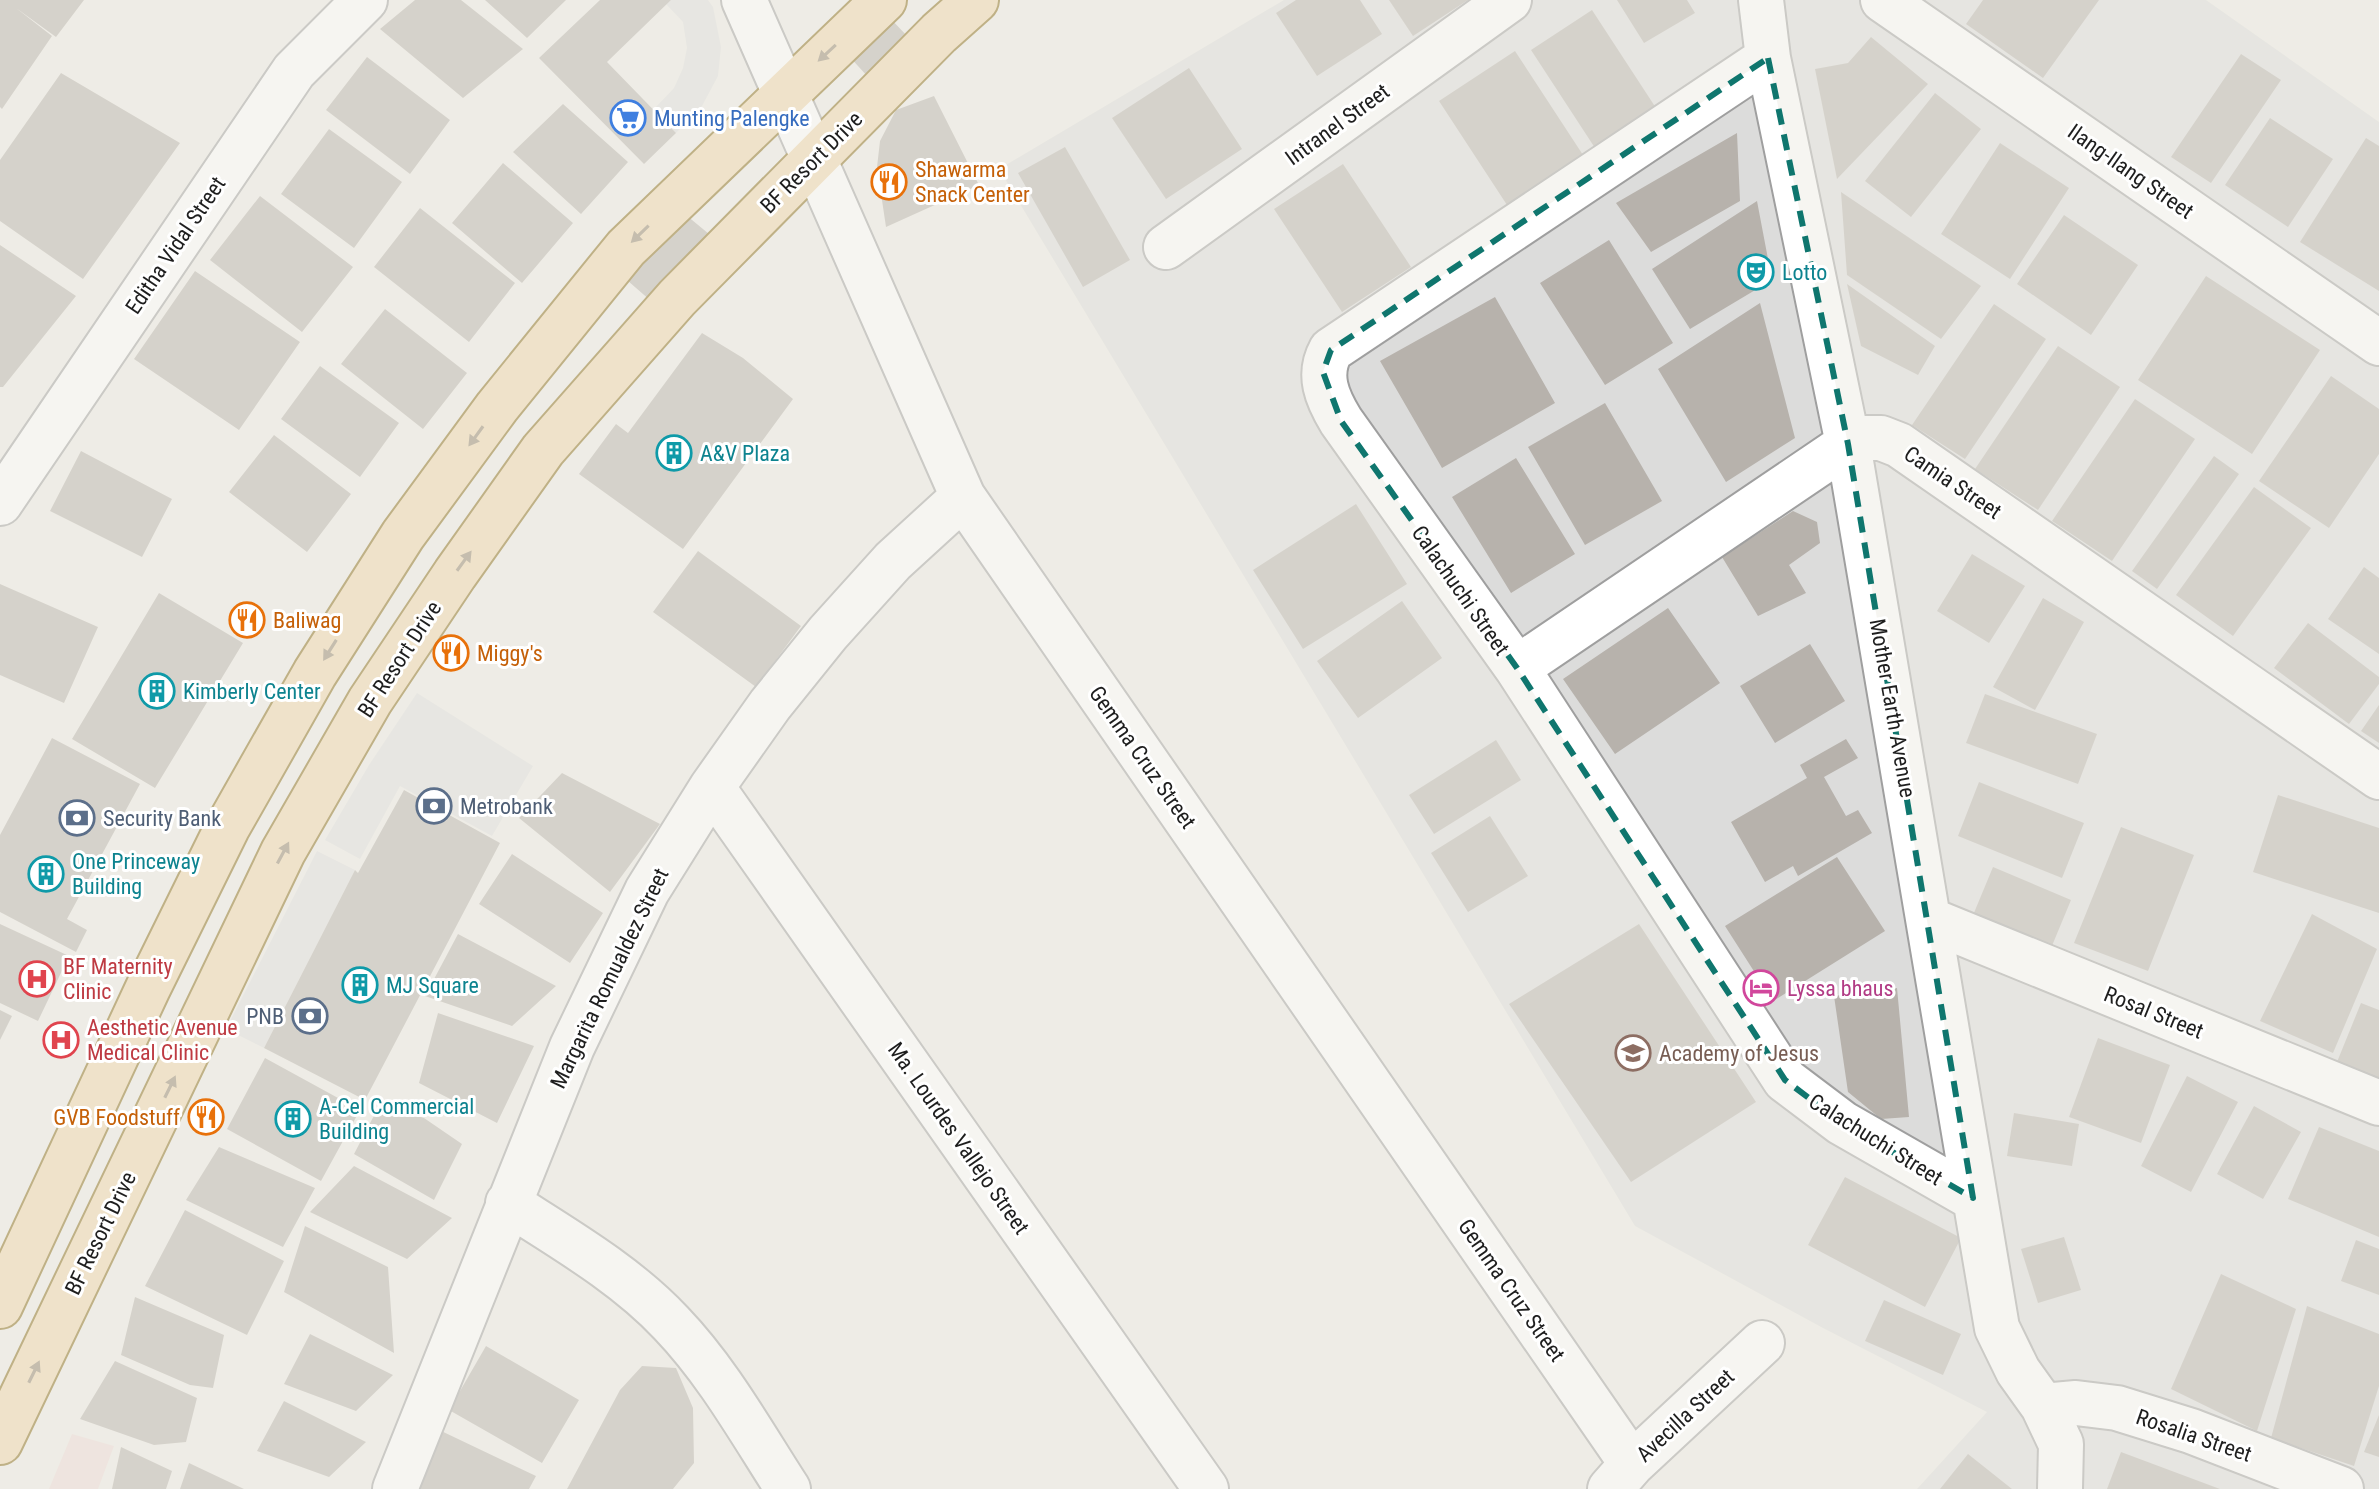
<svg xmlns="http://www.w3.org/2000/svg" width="2379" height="1489" font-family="'Roboto Condensed',sans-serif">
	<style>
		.residential { fill: #dcdcdb }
		.commercial { fill: #eddad7 }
		.parking { fill: #dedede }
		.building { fill: #b7b2ac }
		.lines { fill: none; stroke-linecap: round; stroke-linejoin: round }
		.minor-casing { stroke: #9f9f9f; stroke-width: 48 }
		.major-casing { stroke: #866813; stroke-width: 48 }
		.minor { stroke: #fff; stroke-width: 44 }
		.major { stroke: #f0d6a9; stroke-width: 44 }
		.oneway { fill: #92836a }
		.marked { fill: none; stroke: #0f766e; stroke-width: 6; stroke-dasharray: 16 10; stroke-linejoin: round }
		.labels { text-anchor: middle; stroke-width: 6; stroke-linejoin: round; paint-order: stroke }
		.shop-label { font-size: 22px; fill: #366cbe; stroke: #fff; text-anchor: start }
		.street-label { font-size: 22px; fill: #1e1e1e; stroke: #fff }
		.food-label { font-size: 22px; fill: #c56008; stroke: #fff; text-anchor: start }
		.culture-label { font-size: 22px; fill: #0d838f; stroke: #fff; text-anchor: start }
		.service-label { font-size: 22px; fill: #4e5e75; stroke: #fff; text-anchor: start }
		.health-label { font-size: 22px; fill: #be3a42; stroke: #fff; text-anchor: start }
		.hotel-label { font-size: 22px; fill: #b23c85; stroke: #fff; text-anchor: start }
		.education-label { font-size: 22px; fill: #785e54; stroke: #fff; text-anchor: start }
	</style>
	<rect width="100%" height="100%" fill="#eeece6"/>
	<path class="residential" d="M1284 0H2206L2379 122V1489H1917L1987 1412 1823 1328 1635 1226 999 169Z"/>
	<path class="commercial" d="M72 1434 114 1446 98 1489H49Z"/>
	<path class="parking" d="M671 0H708L713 7 721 47 718 76 702 106 676 133 654 109 674 88 683 68 687 48 683 22 666 4Z
		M417 693 533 766 492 836 400 786 360 859 325 840 369 765Z
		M317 851 355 870 264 1048 226 1029Z"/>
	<path class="building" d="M0 0H84L56 37 16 8 52 36 2 109 0 107Z
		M415 0H461L523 49 463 98 380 29Z
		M485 0H566L527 38Z
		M600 0H671L607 62 676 133 644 164 539 58Z
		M1296 0H1360L1382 34 1317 76 1276 13Z
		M1389 0H1468L1413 36Z
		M1617 0H1687L1695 13 1644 43Z
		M1983 0H2099L2043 78 1966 24Z
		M1592 10 1656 108 1595 148 1531 50Z
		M889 17 909 38 868 77 848 55Z
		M1871 37 1928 84 1837 179 1815 69 1848 63Z
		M1515 51 1583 155 1507 205 1439 101Z
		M2241 54 2281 80 2211 183 2171 157Z
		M367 57 450 120 410 174 326 110Z
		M1189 68 1242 149 1166 199 1112 118Z
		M61 73 180 143 83 279 0 221V160Z
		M1935 93 1981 129 1911 217 1865 181Z
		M934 96 979 185 886 227 877 167 880 141 896 110Z
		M563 104 628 162 581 214 513 152Z
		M2270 118 2333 159 2288 227 2225 185Z
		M329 129 402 182 354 248 281 194Z
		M1737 133 1740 201 1651 252 1616 203Z
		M2366 138 2379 146V291L2300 242Z
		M2000 143 2069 188 2010 279 1941 234Z
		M1065 147 1130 260 1083 287 1018 173Z
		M503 163 573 223 522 283 452 223Z
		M1343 164 1411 267 1342 312 1274 209Z
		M1841 192 1981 286 1941 339 1847 275Z
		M260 196 353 267 302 332 210 260Z
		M1757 201 1772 280 1690 329 1652 269Z
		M420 208 515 283 469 342 374 267Z
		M686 215 709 234 651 301 628 281Z
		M2064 215 2138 265 2091 335 2017 284Z
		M1609 240 1673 343 1605 385 1540 283Z
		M0 245 76 296 3 387H0Z
		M195 271 300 342 239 430 134 359Z
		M2206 276 2320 350 2252 454 2138 380Z
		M1847 284 1935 346 1918 375 1861 346Z
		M1495 297 1555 403 1442 468 1380 361Z
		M1760 303 1795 438 1726 482 1658 369Z
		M1994 304 2046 339 1965 459 1912 425Z
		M385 309 467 373 423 429 341 364Z
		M702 333 743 358 793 399 683 549 579 474 616 424 628 433Z
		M2058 346 2120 387 2038 510 1975 469Z
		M320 366 399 423 360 477 281 419Z
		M2331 376 2379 409V454L2329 528 2259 481Z
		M2135 399 2195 439 2112 561 2052 521Z
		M1605 403 1662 501 1585 545 1528 447Z
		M274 435 351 494 307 552 229 492Z
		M81 451 172 499 142 557 50 511Z
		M2214 456 2239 474 2157 589 2132 571Z
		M1516 458 1575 554 1511 593 1452 497Z
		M2254 487 2311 528 2233 636 2176 595Z
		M1356 504 1407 584 1303 649 1253 570Z
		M1793 511 1817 522 1820 543 1789 565 1806 593 1758 616 1722 557Z
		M698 551 801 626 756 687 653 612Z
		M1972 554 2025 586 1989 643 1937 611Z
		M2364 567 2379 578V654L2328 619Z
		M0 584 98 627 64 703 0 675Z
		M159 593 243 643 155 788 72 739Z
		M2043 598 2084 622 2035 710 1993 687Z
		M1402 601 1442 658 1358 718 1317 661Z
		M1668 608 1720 683 1615 754 1563 679Z
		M2308 623 2379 677V684L2349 724 2274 668Z
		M1810 644 1845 701 1775 743 1740 686Z
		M1985 694 2097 734 2078 784 1966 743Z
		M2379 705V743L2361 731Z
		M52 738 140 784 67 919 87 930 76 952 0 912V835Z
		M1846 739 1858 758 1824 777 1846 816 1858 810 1872 833 1798 876 1793 866 1765 882 1731 822 1807 778 1800 765Z
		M1496 740 1521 780 1434 834 1409 795Z
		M562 773 660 824 610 892 519 818Z
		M1979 782 2084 823 2062 878 1958 836Z
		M404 790 500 843 365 1100 264 1048 355 870 358 873Z
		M2278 795 2379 828V913L2253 872Z
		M1490 816 1528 876 1468 912 1431 853Z
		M2121 827 2194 855 2148 971 2074 943Z
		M512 854 603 913 570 963 479 904Z
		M1837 857 1885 931 1773 1001 1725 926Z
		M1993 867 2071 900 2049 953 1971 920Z
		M2312 914 2377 949 2333 1053 2260 1021Z
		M0 924 69 956 38 1021 0 1003Z
		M1639 924 1756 1102 1631 1182 1509 1004Z
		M458 934 556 986 512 1026 425 996Z
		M1897 988 1909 1117 1881 1119 1848 1092 1834 996Z
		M2361 1003 2379 1010V1079L2337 1062Z
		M0 1010 12 1016 0 1040Z
		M438 1013 534 1046 497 1123 419 1083Z
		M2098 1038 2170 1065 2141 1143 2069 1117Z
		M265 1058 360 1110 321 1181 227 1129Z
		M2187 1076 2238 1102 2191 1192 2141 1166Z
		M380 1104 424 1118 462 1144 434 1200 354 1154Z
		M2254 1106 2301 1132 2263 1199 2217 1174Z
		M2014 1113 2079 1124 2072 1166 2007 1156Z
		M2319 1127 2379 1151V1237L2288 1199Z
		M219 1147 315 1188 283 1247 186 1200Z
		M354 1166 452 1218 407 1259 310 1212Z
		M1845 1177 1961 1238 1925 1307 1808 1245Z
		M185 1210 284 1261 247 1335 145 1286Z
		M305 1226 388 1267 394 1353 284 1292Z
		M2064 1237 2081 1290 2038 1303 2021 1249Z
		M2356 1240 2379 1249V1295L2341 1281Z
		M2221 1274 2296 1309 2257 1431 2171 1389Z
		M135 1297 224 1335 213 1388 190 1385 121 1355Z
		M1884 1300 1961 1334 1943 1375 1865 1341Z
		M2307 1306 2379 1334V1386L2354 1466 2271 1438Z
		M310 1334 393 1375 356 1411 284 1384Z
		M486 1346 579 1400 542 1463 449 1410Z
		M115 1361 197 1398 186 1442 154 1445 80 1419Z
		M642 1366 676 1368 693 1408 694 1463 673 1489H567L620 1390Z
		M284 1401 366 1442 329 1477 257 1451Z
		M2379 1415V1457L2364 1452Z
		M435 1428 536 1476 529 1489H406Z
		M121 1447 172 1471 166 1489H112Z
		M2121 1452 2220 1489H2107Z
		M1968 1454 2012 1489H1940Z
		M189 1463 244 1489H180Z"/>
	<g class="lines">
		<defs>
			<path id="minor" d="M744 0 963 497 1632 1464
				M1761 0 1768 58 1848 444 1997 1328 2018 1371 2043 1406 2061 1444 2060 1489
				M1883 0 2379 343
				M1768 58 1331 350C1317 375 1327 398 1341 421L1517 668 1785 1080 1842 1123 1973 1198
				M1166 247 1509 0
				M0 503 294 71 365 0
				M1517 668 1848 444 1863 438H1881L1899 445 2379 777
				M712 787 1206 1489
				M1930 920 2379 1103
				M508 1203C564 1239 625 1274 671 1323 718 1372 751 1432 788 1489
				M2043 1406 2076 1403 2117 1408 2191 1431 2341 1489
				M395 1489 572 1047 647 891 712 787 770 705 828 633 893 561 963 497
				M1610 1489 1632 1464 1762 1343"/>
			<path id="major" d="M0 1306 148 988 227 828 315 673 403 535 497 407 626 248 884 0
				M0 1442 283 852 370 701 455 574 543 450 677 298 939 33 976 0"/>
		</defs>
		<use href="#minor" class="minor-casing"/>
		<use href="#major" class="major-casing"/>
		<use href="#minor" class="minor"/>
		<use href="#major" class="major"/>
	</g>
	<defs><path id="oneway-solid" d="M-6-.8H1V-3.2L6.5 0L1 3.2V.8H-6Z" transform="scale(2)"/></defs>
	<g class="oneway">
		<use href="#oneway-solid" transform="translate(827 53) rotate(137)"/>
		<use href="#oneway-solid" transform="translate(640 234) rotate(136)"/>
		<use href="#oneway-solid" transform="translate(476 436) rotate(126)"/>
		<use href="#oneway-solid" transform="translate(464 561) rotate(-54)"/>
		<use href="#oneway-solid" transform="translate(330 650) rotate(122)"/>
		<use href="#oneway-solid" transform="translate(283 853) rotate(-62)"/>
		<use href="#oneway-solid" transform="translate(170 1087) rotate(-64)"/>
		<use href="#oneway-solid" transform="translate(34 1372) rotate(-64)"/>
	</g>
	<path d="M0 0H2379V1489H0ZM1768 58 1848 444 1973 1198 1842 1123 1785 1080 1517 668 1341 421 1323 372 1331 350Z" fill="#eeece6" fill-opacity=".55" fill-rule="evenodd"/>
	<path class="marked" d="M1768 58 1848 444 1973 1198 1842 1123 1785 1080 1517 668 1341 421 1323 372 1331 350Z"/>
	<defs>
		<symbol id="supermarket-ring" viewBox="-11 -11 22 22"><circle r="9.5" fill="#fff" stroke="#3f7fe0" stroke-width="1.5"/><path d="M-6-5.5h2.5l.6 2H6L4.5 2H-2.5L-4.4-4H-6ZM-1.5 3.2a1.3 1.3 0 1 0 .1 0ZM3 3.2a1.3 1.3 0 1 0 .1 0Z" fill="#3f7fe0"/></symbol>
		<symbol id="restaurant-ring" viewBox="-11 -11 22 22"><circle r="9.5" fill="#fff" stroke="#e8710a" stroke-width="1.5"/><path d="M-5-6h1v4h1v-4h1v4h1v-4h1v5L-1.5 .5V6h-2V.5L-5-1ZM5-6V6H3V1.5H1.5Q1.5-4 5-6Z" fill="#e8710a"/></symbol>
		<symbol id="theatre-ring" viewBox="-11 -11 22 22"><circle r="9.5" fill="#fff" stroke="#0f9aa8" stroke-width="1.5"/><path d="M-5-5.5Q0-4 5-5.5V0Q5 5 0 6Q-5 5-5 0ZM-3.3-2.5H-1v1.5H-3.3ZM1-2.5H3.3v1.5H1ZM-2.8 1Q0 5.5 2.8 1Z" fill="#0f9aa8"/></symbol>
		<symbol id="building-ring" viewBox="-11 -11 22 22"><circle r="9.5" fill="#fff" stroke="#0f9aa8" stroke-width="1.5"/><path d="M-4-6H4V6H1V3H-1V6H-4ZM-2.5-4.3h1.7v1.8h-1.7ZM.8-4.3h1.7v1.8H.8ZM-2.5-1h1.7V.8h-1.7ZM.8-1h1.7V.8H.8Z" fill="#0f9aa8"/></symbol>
		<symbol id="bank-ring" viewBox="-11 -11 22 22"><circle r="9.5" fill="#fff" stroke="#5c6f8a" stroke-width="1.5"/><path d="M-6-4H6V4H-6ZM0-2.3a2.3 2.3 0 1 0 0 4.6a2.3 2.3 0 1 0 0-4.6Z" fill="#5c6f8a"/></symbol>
		<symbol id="hospital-ring" viewBox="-11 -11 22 22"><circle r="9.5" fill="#fff" stroke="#e0444e" stroke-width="1.5"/><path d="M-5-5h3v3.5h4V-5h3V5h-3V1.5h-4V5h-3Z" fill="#e0444e"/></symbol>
		<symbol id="hotel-ring" viewBox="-11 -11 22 22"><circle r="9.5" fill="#fff" stroke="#d1479c" stroke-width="1.5"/><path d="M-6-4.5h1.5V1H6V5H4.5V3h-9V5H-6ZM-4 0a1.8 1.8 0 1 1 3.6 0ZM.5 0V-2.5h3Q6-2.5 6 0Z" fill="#d1479c"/></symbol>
		<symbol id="school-ring" viewBox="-11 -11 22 22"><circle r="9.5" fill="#fff" stroke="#8d6e63" stroke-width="1.5"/><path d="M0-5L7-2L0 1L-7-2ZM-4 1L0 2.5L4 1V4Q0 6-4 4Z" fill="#8d6e63"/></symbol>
	</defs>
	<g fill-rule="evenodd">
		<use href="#supermarket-ring" x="608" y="98" width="40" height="40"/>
		<use href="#restaurant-ring" x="869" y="162" width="40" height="40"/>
		<use href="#theatre-ring" x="1736" y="252" width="40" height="40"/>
		<use href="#building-ring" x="654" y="433" width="40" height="40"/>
		<use href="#restaurant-ring" x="227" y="600" width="40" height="40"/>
		<use href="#restaurant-ring" x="431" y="633" width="40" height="40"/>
		<use href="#building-ring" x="137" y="671" width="40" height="40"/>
		<use href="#bank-ring" x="414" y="786" width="40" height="40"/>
		<use href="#bank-ring" x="57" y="798" width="40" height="40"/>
		<use href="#building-ring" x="26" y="854" width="40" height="40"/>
		<use href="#hospital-ring" x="17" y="959" width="40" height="40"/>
		<use href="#building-ring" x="340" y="965" width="40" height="40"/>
		<use href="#hotel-ring" x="1741" y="968" width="40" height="40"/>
		<use href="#bank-ring" x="290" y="996" width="40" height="40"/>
		<use href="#hospital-ring" x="41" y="1020" width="40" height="40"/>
		<use href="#school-ring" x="1613" y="1033" width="40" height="40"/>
		<use href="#restaurant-ring" x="186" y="1097" width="40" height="40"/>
		<use href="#building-ring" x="273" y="1099" width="40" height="40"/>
	</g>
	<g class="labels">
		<g class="shop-label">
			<text x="654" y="126">Munting Palengke</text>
		</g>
		<g class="street-label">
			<text transform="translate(1337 124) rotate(-36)" y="8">Intranel Street</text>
			<text transform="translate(811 162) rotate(-45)" y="8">BF Resort Drive</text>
			<text transform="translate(2131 171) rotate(35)" y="8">Ilang-Ilang Street</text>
			<text transform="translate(175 245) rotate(-56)" y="8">Editha Vidal Street</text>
			<text transform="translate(1953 482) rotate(34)" y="8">Camia Street</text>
			<text transform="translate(1461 590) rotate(55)" y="8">Calachuchi Street</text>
			<text transform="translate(399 659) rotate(-57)" y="8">BF Resort Drive</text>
			<text transform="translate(1893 708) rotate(80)" y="8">Mother Earth Avenue</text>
			<text transform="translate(1143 757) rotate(55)" y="8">Gemma Cruz Street</text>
			<text transform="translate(609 978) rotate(-64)" y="8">Margarita Romualdez Street</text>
			<text transform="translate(2154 1012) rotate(22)" y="8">Rosal Street</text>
			<text transform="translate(959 1138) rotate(55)" y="8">Ma. Lourdes Vallejo Street</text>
			<text transform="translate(1876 1139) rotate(32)" y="8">Calachuchi Street</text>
			<text transform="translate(100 1233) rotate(-64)" y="8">BF Resort Drive</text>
			<text transform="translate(1512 1290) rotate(55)" y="8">Gemma Cruz Street</text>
			<text transform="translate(1685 1415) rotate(-43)" y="8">Avecilla Street</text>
			<text transform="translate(2194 1435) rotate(19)" y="8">Rosalia Street</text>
		</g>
		<g class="food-label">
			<text x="915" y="177">Shawarma<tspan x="915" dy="25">Snack Center</tspan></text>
			<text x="273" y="628">Baliwag</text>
			<text x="477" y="661">Miggy's</text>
			<text x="180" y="1125" text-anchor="end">GVB Foodstuff</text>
		</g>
		<g class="culture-label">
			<text x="1782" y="280">Lotto</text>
			<text x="700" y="461">A&amp;V Plaza</text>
			<text x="183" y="699">Kimberly Center</text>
			<text x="72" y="869">One Princeway<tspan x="72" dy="25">Building</tspan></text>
			<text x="386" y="993">MJ Square</text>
			<text x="319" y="1114">A-Cel Commercial<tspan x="319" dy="25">Building</tspan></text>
		</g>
		<g class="service-label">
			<text x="460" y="814">Metrobank</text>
			<text x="103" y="826">Security Bank</text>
			<text x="284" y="1024" text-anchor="end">PNB</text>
		</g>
		<g class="health-label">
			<text x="63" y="974">BF Maternity<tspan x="63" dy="25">Clinic</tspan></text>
			<text x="87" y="1035">Aesthetic Avenue<tspan x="87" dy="25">Medical Clinic</tspan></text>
		</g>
		<g class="hotel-label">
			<text x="1787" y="996">Lyssa bhaus</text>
		</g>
		<g class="education-label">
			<text x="1659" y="1061">Academy of Jesus</text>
		</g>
	</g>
</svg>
